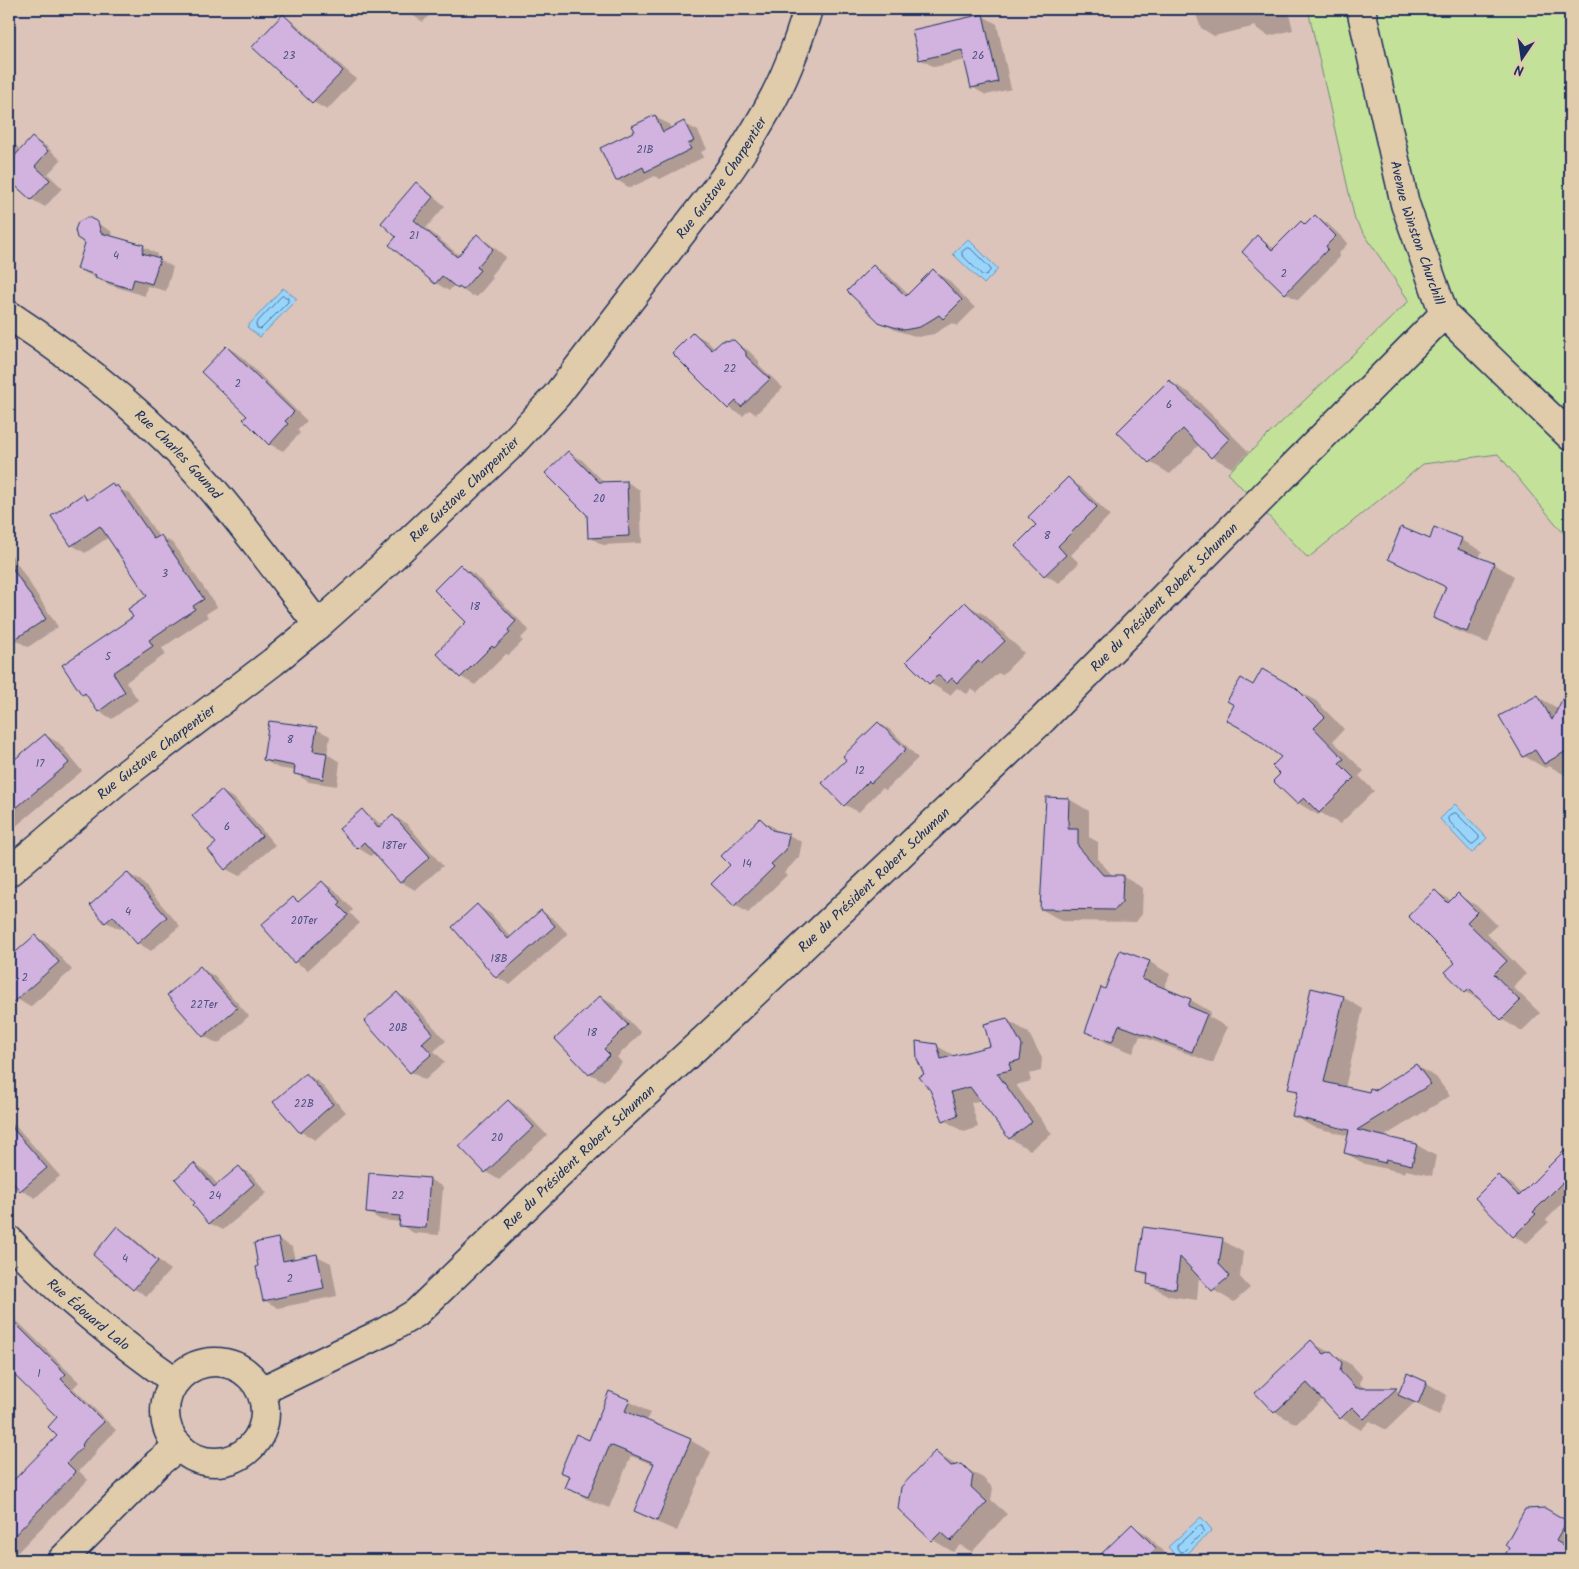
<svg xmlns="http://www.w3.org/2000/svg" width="1579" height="1569" font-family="Kalam,sans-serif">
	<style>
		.green { fill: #c4e199; stroke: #70887c }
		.water { fill: #99d5fa; stroke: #6793bc }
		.shadow { fill: #0003 }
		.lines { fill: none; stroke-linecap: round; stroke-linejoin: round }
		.shore { stroke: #4d719c; stroke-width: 1 }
		.building { fill: #d2b3df; stroke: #1b2f5e }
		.minor-casing { stroke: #1b2f5e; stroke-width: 31 }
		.minor { stroke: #e0cbaa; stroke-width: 28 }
		.labels { text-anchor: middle; stroke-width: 4.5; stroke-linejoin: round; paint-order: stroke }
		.number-label { font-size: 11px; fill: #49507e }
		.street-label { font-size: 14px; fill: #1b2f5e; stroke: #e0cbaa }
	</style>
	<rect width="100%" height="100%" fill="#dcc4ba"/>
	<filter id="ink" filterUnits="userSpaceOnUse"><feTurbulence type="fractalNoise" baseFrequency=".02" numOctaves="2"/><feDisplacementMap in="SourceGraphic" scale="10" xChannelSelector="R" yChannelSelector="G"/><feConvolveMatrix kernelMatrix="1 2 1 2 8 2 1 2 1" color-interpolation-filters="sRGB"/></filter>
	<g filter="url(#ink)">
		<path class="green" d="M1308 9H1570V541L1498 454 1423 464 1308 558 1228 473 1409 301 1355 220Z"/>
		<path class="water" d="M968 239 998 269 984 284 953 254Z
			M283 288 297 299 260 337 247 327Z
			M1455 804 1487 838 1472 853 1440 819Z
			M1201 1517 1212 1530 1181 1560 1168 1547Z"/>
		<path class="shadow" d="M403 9H435L423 22Z
			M1194 9H1288L1293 30 1269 36 1256 28V26L1214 36 1201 28Z
			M283 16 296 24 356 79 327 110 313 102 254 47Z
			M983 16 997 24 1011 89 986 95 972 87 966 60 934 67 920 59Z
			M655 117 669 124 671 129 684 123 698 131 707 149 701 152 704 157 660 179 655 176 630 188 617 180 637 132Z
			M32 138 46 146 61 160 48 174 62 188 45 207 31 199 9 178V139L21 150Z
			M416 184 429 192 445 206 426 228 460 256 477 236 490 244 506 257 490 276 493 278 477 297 473 295 472 296 454 285 449 291 436 283 398 237Z
			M1315 216 1328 224 1348 243 1338 254 1340 257 1298 300 1285 293 1258 237 1275 249 1306 226Z
			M97 223 111 231 113 237 143 246 157 254 156 258 173 267 166 291 147 286 145 296 110 285 78 269Z
			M873 266 887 274 909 295 933 271 947 279 975 308 957 326 952 323 934 334 918 337 895 330 881 322Z
			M693 333 707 341 715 349 734 342 748 350 759 361V365L783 388 756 414 749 410 743 416 729 408Z
			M227 347 240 355 307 421 297 430 300 433 283 451 269 444 248 416Z
			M1169 381 1190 393 1249 452 1232 468 1212 457 1200 444 1170 474 1150 462 1119 432Z
			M568 452 582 460 605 483 627 482 640 490 642 543 603 545 589 537 588 515Z
			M1068 479 1081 487 1110 515 1071 555 1079 563 1059 583 1045 575 1016 546 1037 525Z
			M112 485 130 494 159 537 161 536 174 544 217 607 206 614 208 617 162 648 166 654 126 682 138 700 112 719 99 711 89 698 83 694 149 596 109 537 85 553 72 545 83 496 90 500Z
			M1435 529 1462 540 1482 551 1479 559 1494 564 1514 576 1488 643 1455 630 1435 618 1447 588 1390 559 1431 541Z
			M9 551 58 627 28 647 14 639 9 631Z
			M460 566 474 574 529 630 520 639 523 641 509 655 506 654 475 685 461 677 437 653 468 622Z
			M965 604 985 615 1024 653 1002 675 998 673 977 693 971 689 967 694 957 688 950 695 930 683 908 661Z
			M1263 670 1316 701 1344 729 1333 741 1364 771 1359 776 1374 791 1340 824 1321 813 1318 815 1298 803 1282 774 1283 757 1254 686Z
			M1538 697 1559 709 1570 727V773L1565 775 1549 766 1545 768 1524 756Z
			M879 723 892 731 918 758 886 790 882 788 859 812 845 805 848 760Z
			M316 729 330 736 327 754 340 762 337 786 309 782 295 774 296 771 278 768 264 760Z
			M45 735 59 743 82 771 9 832V766Z
			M221 791 235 799 275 845 239 876 226 869 218 843Z
			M1069 799 1089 811V837L1098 842V859L1113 876H1122L1143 888 1142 914 1136 922 1062 921 1041 909Z
			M362 811 375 819 382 826 394 816 407 824 443 866 415 890 401 882 375 852 371 856 358 848Z
			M760 819 773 827 779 833 789 835 802 842 799 857 784 873 787 875 748 913 735 905 713 884 732 865Z
			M127 873 141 881 180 926 151 951 138 943 123 927 120 929 106 922Z
			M322 882 335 890 353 910 350 913 360 923 308 970 295 962 293 898 300 902Z
			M1435 891 1452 901 1458 895 1479 907 1497 925 1487 934 1526 974 1513 987 1540 1013 1522 1031 1501 1019 1486 1004 1466 992Z
			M478 906 491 914 511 937 541 911 554 919 568 934 510 985 497 977Z
			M35 936 49 944 72 970 30 1007 17 999 9 990V960Z
			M1120 951 1150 962 1170 974 1164 989 1191 1000 1211 1012 1209 1017 1227 1027 1213 1063 1140 1036 1133 1053 1107 1043 1086 1031 1106 990Z
			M200 968 214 976 249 1016 218 1044 204 1036 168 996Z
			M397 993 411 1001 446 1041 434 1051 445 1062 425 1080 411 1072 366 1021Z
			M601 997 614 1005 641 1033 617 1057 622 1063 604 1081 590 1074Z
			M1343 997 1363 1009 1345 1088 1369 1094 1416 1066 1436 1077 1450 1096 1383 1137 1417 1145 1436 1156 1432 1176 1406 1170 1405 1173 1365 1164 1345 1153 1349 1136 1313 1127 1294 1116 1299 1093 1289 1088Z
			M1007 1020 1028 1032 1042 1058 1041 1071 1029 1074 1031 1081 1016 1085 1052 1134 1030 1150 1009 1138 981 1100 971 1103 978 1127 964 1132 944 1120 925 1075 937 1046 955 1056 991 1047Z
			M306 1074 319 1082 346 1112 315 1140 301 1132Z
			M508 1101 522 1109 547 1135 499 1180 486 1172Z
			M9 1122 16 1126 60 1176 35 1198 21 1190 9 1176Z
			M1564 1153 1570 1156V1196L1546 1220 1549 1222 1527 1243 1514 1236 1498 1176 1512 1184 1522 1194Z
			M194 1164 207 1172 218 1185 239 1167 252 1175 267 1193 223 1230 209 1223 197 1203Z
			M429 1179 443 1187 439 1235 414 1233 400 1225 401 1222 381 1220 367 1212Z
			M117 1228 131 1236 170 1270 147 1296 134 1289Z
			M278 1239 292 1247 295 1260 317 1256 331 1263 337 1296 278 1308 264 1300 255 1244Z
			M1222 1240 1243 1252 1240 1277 1250 1288 1234 1302 1213 1290 1199 1276 1197 1300 1169 1296 1148 1284 1149 1277 1138 1271Z
			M9 1313 79 1382 73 1388 116 1430 99 1448 94 1453 96 1454 79 1471 88 1480 10 1560 9 1487 59 1436V1417L9 1369Z
			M1311 1342 1352 1365 1362 1376 1360 1384 1365 1389 1396 1390 1400 1392 1408 1375 1427 1383 1447 1395 1439 1415 1414 1403 1386 1430 1370 1421 1361 1430 1341 1418 1323 1399 1296 1424 1275 1412 1257 1393Z
			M629 1401 650 1413 646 1421 690 1440 711 1452 677 1531 656 1522 635 1510 654 1465 631 1456 609 1508 587 1499 566 1487 571 1477 562 1471Z
			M935 1453 958 1466H962L983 1478 993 1488 991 1500 1007 1514 972 1552 960 1545 953 1552 933 1540 900 1509Z
			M1544 1509 1570 1524V1560H1504L1511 1547Z
			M1132 1526 1146 1534 1169 1557 1165 1560H1115L1106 1551Z"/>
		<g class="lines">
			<path class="shore" d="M967 248H970L990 268V271L985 276 982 275 962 255V252Z
				M282 296H284L288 298V302L261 329 257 328 256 324Z
				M1453 813H1456L1479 836V839L1473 844H1470L1448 820V818Z
				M1199 1526H1202L1204 1531 1183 1552H1180L1177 1548V1546Z"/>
		</g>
		<path class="building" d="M283 14 343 71 312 103 252 47Z
			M983 14 998 82 971 88 962 50 919 60 912 30Z
			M655 115 663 132 684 121 694 141 688 144 691 149 645 172 643 167 616 181 600 148 635 131 632 126Z
			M32 137 48 151 35 166 50 180 31 200 9 180V162Z
			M416 182 433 197 414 220 457 257 477 234 493 249 477 267 480 270 463 290 459 287 458 289 442 276 435 284 389 245 396 237 381 223Z
			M1315 215 1336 236 1326 246 1328 249 1285 294 1242 252 1257 235 1272 250 1301 221 1305 225Z
			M88 217 98 222 101 233 144 245 142 253 160 258 152 284 134 279 131 289 95 278 96 275 77 269 85 243 77 238 75 230 78 222Z
			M873 265 906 296 933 269 962 300 943 319 939 315 920 327 904 330 880 323 847 291Z
			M693 332 712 350 722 341 734 340 746 352V356L770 379 741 407 736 401 728 409 672 353Z
			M226 346 294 412 285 421 288 424 269 445 243 419 247 416 201 372Z
			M1169 380 1229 439 1211 458 1183 429 1149 463 1117 432Z
			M568 451 599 482 627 481 629 536 588 538 587 515 545 473Z
			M1068 477 1097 507 1058 546 1066 555 1044 576 1015 546 1036 525 1028 517Z
			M112 483 114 487 117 485 154 539 161 535 204 599 193 606 195 609 149 640 153 646 113 673 125 692 98 712 85 693 82 695 62 665 133 617 128 609 147 596 100 526 71 546 51 516 83 494 87 500Z
			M1401 527 1430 539 1434 527 1462 538 1458 549 1494 563 1467 632 1433 618 1446 587 1388 559Z
			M9 563 46 619 9 643Z
			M460 564 516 621 508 630 510 633 494 648 492 646 460 678 436 653 466 622 434 590Z
			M965 602 1005 641 981 664 978 661 957 683 952 678 947 683 938 675 929 684 906 661Z
			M1262 669 1296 688 1325 717 1314 728 1344 759 1339 763 1354 778 1319 813 1304 798 1297 804 1273 781 1280 774 1272 766 1281 757 1249 733 1226 720 1234 705 1227 701 1241 678 1253 685Z
			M1570 684V749L1544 764 1535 750 1523 757 1499 716 1538 695 1552 720Z
			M269 721 317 727 313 751 327 753 323 779 294 774 295 766 263 760Z
			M878 722 906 749 871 783 869 781 844 806 822 783 846 760 843 756Z
			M45 734 69 763 9 814V764Z
			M221 790 262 836 225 870 208 850 216 843 192 816Z
			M1046 797 1069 798 1068 829H1078V846L1103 875H1123L1122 902 1115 910 1040 909Z
			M362 809 378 828 393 815 430 857 400 883 364 842 357 849 339 829Z
			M760 818 772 830 789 834 786 850 771 864 774 867 734 906 711 884 730 865 721 856Z
			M127 872 167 917 137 944 113 916 105 923 90 905Z
			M322 881 341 902 338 905 348 915 294 963 261 925 293 897 298 902Z
			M1435 890 1448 903 1458 893 1477 912 1467 922 1507 961 1494 974 1520 1001 1501 1020 1469 989 1465 993 1445 972 1455 963 1408 916Z
			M477 904 508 939 541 910 555 926 496 978 452 927Z
			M35 935 59 962 9 1006V958Z
			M1120 950 1150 961 1142 979 1191 999 1188 1006 1207 1014 1192 1052 1119 1025 1112 1042 1085 1032 1101 987 1105 989Z
			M200 966 237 1008 203 1037 167 995Z
			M1311 988 1344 996 1324 1082 1369 1092 1370 1088 1376 1090 1416 1064 1431 1084 1357 1130 1417 1144 1412 1165 1386 1159 1385 1163 1344 1153 1349 1130 1292 1116 1298 1091 1288 1089Z
			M397 992 433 1033 422 1043 432 1054 410 1073 364 1021Z
			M600 996 628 1025 604 1049 610 1055 589 1075 555 1039Z
			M1007 1018 1022 1045 1020 1060 1009 1063 1011 1070 997 1073 1032 1122 1009 1139 970 1087 951 1092 958 1115 943 1121 930 1090 919 1077 924 1074 917 1059 916 1041 937 1044 941 1059 990 1046 984 1024Z
			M306 1073 333 1104 300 1133 273 1102Z
			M508 1100 534 1127 485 1173 459 1146Z
			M9 1124 47 1168 20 1191 9 1178Z
			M1564 1151 1570 1157V1175L1533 1212 1536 1214 1513 1237 1475 1198 1498 1175 1519 1196Z
			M194 1163 214 1187 239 1166 254 1184 209 1224 193 1205 195 1203 175 1179Z
			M369 1173 430 1178 426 1228 399 1226 400 1216 366 1213Z
			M117 1226 158 1261 133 1290 93 1255Z
			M1143 1227 1223 1238 1219 1264 1230 1276 1212 1291 1180 1257 1176 1289 1147 1284 1148 1273 1137 1271Z
			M278 1238 283 1261 317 1254 324 1288 263 1301 256 1267 258 1266 254 1243Z
			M9 1317 66 1374 61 1379 104 1422 85 1440 82 1445 83 1446 67 1463 76 1472 9 1541V1485L57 1436 48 1427 57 1417 9 1370Z
			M1311 1340 1324 1354 1331 1351 1342 1363 1340 1371 1356 1388H1397L1364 1419 1352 1407 1340 1419 1307 1383 1274 1413 1255 1393Z
			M1407 1373 1427 1382 1418 1404 1398 1395Z
			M609 1391 630 1400 625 1411 691 1439 657 1521 634 1511 654 1463 610 1445 588 1497 565 1488 570 1476 560 1472 576 1434 589 1440Z
			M935 1451 951 1466 962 1464 973 1475 971 1487 987 1502 951 1541 941 1532 932 1541 898 1509 901 1487Z
			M1545 1508 1567 1521 1556 1541 1570 1549V1560H1502L1509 1548 1505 1545 1525 1509Z
			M1132 1524 1156 1548 1144 1560H1095Z"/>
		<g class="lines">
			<defs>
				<g id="minor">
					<path id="s1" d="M1361 9 1405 204 1444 314 1570 436"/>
					<path id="s2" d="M9 315C82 363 151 418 208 484 247 529 282 578 318 625"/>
					<path id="s3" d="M9 872 118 780 273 662 318 625 365 583 508 448 557 395 721 182C738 159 753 135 767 110 785 79 798 43 808 9"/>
					<path id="s4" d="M9 1240C59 1294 115 1339 175 1381"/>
					<circle cx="215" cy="1412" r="50"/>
					<path id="s5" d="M261 1391 386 1331 416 1313 594 1141 733 1013 1043 719 1444 314"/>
					<path d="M62 1560 158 1463 179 1446"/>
				</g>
			</defs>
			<use href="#minor" class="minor-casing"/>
			<use href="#minor" class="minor"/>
		</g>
	</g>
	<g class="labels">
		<g class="number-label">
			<text x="289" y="59">23</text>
			<text x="978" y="59">26</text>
			<text x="645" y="153">21B</text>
			<text x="414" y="239">21</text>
			<text x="116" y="259">4</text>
			<text x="1284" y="277">2</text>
			<text x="730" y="372">22</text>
			<text x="238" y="387">2</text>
			<text x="1169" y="408">6</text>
			<text x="599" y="502">20</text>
			<text x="1047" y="539">8</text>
			<text x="165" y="577">3</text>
			<text x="475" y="610">18</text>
			<text x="108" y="660">5</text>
			<text x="290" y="743">8</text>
			<text x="40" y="767">17</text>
			<text x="860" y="774">12</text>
			<text x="227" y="830">6</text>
			<text x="394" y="849">18Ter</text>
			<text x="747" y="867">14</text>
			<text x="128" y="915">4</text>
			<text x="304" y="924">20Ter</text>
			<text x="499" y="962">18B</text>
			<text x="25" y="981">2</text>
			<text x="204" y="1008">22Ter</text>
			<text x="398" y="1031">20B</text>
			<text x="592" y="1036">18</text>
			<text x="304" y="1107">22B</text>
			<text x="497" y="1141">20</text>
			<text x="215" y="1199">24</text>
			<text x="398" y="1199">22</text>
			<text x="125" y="1262">4</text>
			<text x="290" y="1282">2</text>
			<text x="39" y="1377">1</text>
		</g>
		<g class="street-label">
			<text dy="5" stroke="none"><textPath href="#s3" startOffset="1000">Rue Gustave Charpentier</textPath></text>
			<text dy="5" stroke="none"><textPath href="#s1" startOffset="231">Avenue Winston Churchill</textPath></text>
			<text dy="5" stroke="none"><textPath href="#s2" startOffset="220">Rue Charles Gounod</textPath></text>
			<text dy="5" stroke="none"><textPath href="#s3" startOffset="595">Rue Gustave Charpentier</textPath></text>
			<text dy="5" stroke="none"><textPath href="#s5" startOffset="1209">Rue du Président Robert Schuman</textPath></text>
			<text dy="5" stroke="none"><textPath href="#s3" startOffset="190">Rue Gustave Charpentier</textPath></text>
			<text dy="5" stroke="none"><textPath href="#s5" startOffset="804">Rue du Président Robert Schuman</textPath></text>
			<text dy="5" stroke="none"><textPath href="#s5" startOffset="399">Rue du Président Robert Schuman</textPath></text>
			<text dy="5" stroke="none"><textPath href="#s4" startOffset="109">Rue Édouard Lalo</textPath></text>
		</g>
	</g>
	<rect width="1579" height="1569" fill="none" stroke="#e0cbaa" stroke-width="30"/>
	<rect x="15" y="15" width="1549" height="1539" fill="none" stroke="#1b2f5e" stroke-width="2" filter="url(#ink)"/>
	<g transform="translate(1522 58) rotate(193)" stroke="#e0cbaa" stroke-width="4" paint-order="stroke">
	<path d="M0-4L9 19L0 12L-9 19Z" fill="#1b2f5e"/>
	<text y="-8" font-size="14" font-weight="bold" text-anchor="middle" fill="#1b2f5e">N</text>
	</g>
</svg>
